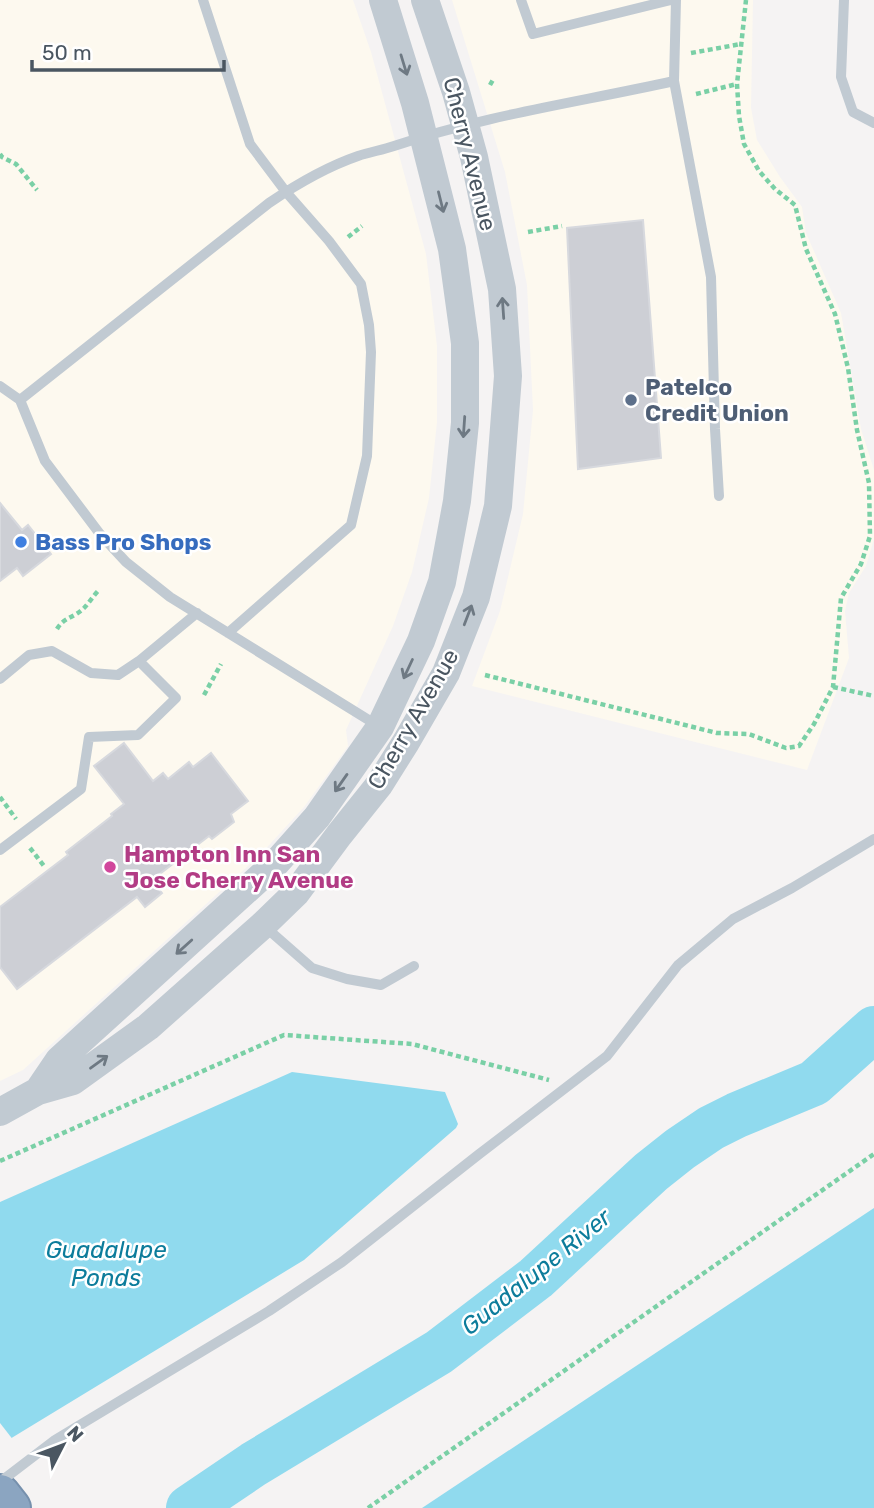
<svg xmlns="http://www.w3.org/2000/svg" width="874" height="1508" font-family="Rubik,sans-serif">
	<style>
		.commercial { fill: #fdf9ef }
		.water { fill: #90daee }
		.pier { fill: #f5f3f3 }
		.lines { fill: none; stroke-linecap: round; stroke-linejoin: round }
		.river { stroke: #90daee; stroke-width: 46 }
		.building { fill: #cdcfd5; stroke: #d7d9de; stroke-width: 2 }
		.motorway-casing { stroke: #7690ad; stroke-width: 42 }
		.path { stroke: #7ad0a6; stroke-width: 4.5; stroke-dasharray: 5 3.5; stroke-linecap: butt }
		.service { stroke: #c1cad2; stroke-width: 10 }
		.tertiary { stroke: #c1cad2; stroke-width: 28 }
		.motorway { stroke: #8ba5c1; stroke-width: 38 }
		.oneway { stroke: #6e7983 }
		.service-dot { fill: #5c6f8a; stroke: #fff; stroke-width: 2.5 }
		.shop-dot { fill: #3f7fe0; stroke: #fff; stroke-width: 2.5 }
		.hotel-dot { fill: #d1479c; stroke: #fff; stroke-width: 2.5 }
		.labels { text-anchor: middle; stroke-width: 5; stroke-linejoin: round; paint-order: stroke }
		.street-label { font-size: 23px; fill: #4a5661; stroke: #fff }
		.service-label { font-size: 23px; font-weight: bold; fill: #4e5e75; stroke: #fff; text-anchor: start }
		.shop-label { font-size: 23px; font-weight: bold; fill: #366cbe; stroke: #fff; text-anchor: start }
		.hotel-label { font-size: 23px; font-weight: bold; fill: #b23c85; stroke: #fff; text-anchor: start }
		.water-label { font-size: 24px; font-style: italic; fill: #0c7c9b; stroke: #fff }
	</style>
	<rect width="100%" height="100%" fill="#f5f3f3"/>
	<path class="commercial" d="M0 0H353L371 52 426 254 437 346V422L429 498 412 572 393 626 346 730 348 746 304 807 260 855 23 1070 0 1081Z
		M452 0H753L751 108 757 140 780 177 802 207 806 233 841 313 861 429 874 470V539L866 566 849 593 845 611 849 658 807 770 472 686 500 611 523 514 533 410 527 285 505 172Z"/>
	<path class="water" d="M292 1072 445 1092 458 1124 456 1128 304 1260 0 1445V1202Z
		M874 1208V1508H422Z"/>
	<path class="pier" d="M0 1423 14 1441 0 1448Z"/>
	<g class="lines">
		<path class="river" d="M189 1508 254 1464 439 1352 536 1278 651 1172 680 1149 711 1128 737 1115 814 1083 874 1029"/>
	</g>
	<path class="building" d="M643 220 661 458 578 469 567 228Z
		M0 503 22 530 28 525 51 554 23 576 17 568 0 581Z
		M124 743 153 781 163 773 168 779 189 762 193 767 211 753 248 801 231 814 234 822 212 839 209 836 152 880 162 893 145 907 137 897 17 989 0 967V907L68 855 66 852 112 816 111 814 124 804 94 766Z"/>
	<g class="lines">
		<defs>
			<path id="motorway" d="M0 1494 11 1508"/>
		</defs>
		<use href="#motorway" class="motorway-casing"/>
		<path class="path" d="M691 53 741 44
			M490 85 494 78
			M696 94 737 84
			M0 154 2 157 16 164 37 190
			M528 232 562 226
			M348 237 362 226
			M57 629C64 617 74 618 84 608 89 603 93 596 99 590
			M485 675 717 733 749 734 786 748 799 746 814 724 833 687 841 598 861 564 870 536 869 483 857 430 848 368 835 314 806 249 795 205 775 189 759 171 744 144 739 116 737 84 746 0
			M833 687 874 696
			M204 695 221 664
			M0 797 16 819
			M30 848 44 866
			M0 1161 284 1035 412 1044 549 1080
			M368 1508 874 1154"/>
		<path class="service" d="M203 0 250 144 286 192 329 241 361 284 369 325 371 352 367 456 351 525 228 633
			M521 0 533 34 671 0
			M676 0 674 81 711 277 715 429 719 496
			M844 0 841 77 853 112 874 123
			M0 386 20 400 45 461 100 534 126 562 170 597 380 727
			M20 400 269 203C297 184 326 167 358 156 370 152 382 150 394 146 486 115 580 102 674 81
			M0 679 29 655 52 651 91 673 118 675 139 661 197 613
			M0 850 81 789 89 737 138 735 176 698 139 661
			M263 925 312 968 347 979 381 985 414 966
			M0 1482 55 1440 269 1311 342 1262 478 1155 607 1056 678 965 733 919 792 888 874 839"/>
		<path class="tertiary" d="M38 1091 59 1060 276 863 317 817 380 727 421 641 442 582 457 501 465 423V343L452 249 415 103 383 0
			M0 1112 38 1091 73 1081 148 1027 263 925 296 893 339 835 379 785 406 742 446 673 476 597 498 506 508 376 502 289 474 157 456 92 425 0"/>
		<use href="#motorway" class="motorway"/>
	</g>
	<defs><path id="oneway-shaft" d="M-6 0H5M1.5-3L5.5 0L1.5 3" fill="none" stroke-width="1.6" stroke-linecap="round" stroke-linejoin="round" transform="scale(1.75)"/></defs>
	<g class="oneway">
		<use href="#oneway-shaft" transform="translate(404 65) rotate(73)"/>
		<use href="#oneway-shaft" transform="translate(441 202) rotate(76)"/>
		<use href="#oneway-shaft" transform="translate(503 308) rotate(-94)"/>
		<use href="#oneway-shaft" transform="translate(464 427) rotate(94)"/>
		<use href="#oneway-shaft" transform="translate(468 615) rotate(-69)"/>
		<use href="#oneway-shaft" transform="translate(408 669) rotate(115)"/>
		<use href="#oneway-shaft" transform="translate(341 783) rotate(125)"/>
		<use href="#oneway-shaft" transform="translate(184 947) rotate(138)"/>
		<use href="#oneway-shaft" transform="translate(99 1062) rotate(-36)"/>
	</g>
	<circle class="service-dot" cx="631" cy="400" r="7"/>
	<circle class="shop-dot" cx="21" cy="542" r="7"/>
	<circle class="hotel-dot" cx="110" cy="867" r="7"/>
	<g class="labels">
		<g class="street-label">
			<text transform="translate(470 154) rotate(76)" y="8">Cherry Avenue</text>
			<text transform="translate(413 719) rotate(-60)" y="8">Cherry Avenue</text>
		</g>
		<g class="service-label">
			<text x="645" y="395">Patelco<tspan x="645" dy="26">Credit Union</tspan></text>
		</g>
		<g class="shop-label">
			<text x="35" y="550">Bass Pro Shops</text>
		</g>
		<g class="hotel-label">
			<text x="124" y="862">Hampton Inn San<tspan x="124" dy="26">Jose Cherry Avenue</tspan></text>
		</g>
		<g class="water-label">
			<text x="106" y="1258">Guadalupe<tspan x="106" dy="28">Ponds</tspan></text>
			<text transform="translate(536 1272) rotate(-39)" y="8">Guadalupe River</text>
		</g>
	</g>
	<g transform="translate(63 1445) rotate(48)" stroke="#ffffff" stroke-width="5" paint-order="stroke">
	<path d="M0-5L12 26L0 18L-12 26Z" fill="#4a5661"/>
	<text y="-10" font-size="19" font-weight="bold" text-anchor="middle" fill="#4a5661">N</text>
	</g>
	<path d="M32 60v10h192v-10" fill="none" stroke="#4a5661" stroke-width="3.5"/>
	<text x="42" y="60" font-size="21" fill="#4a5661" stroke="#ffffff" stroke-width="5" paint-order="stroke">50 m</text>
</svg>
